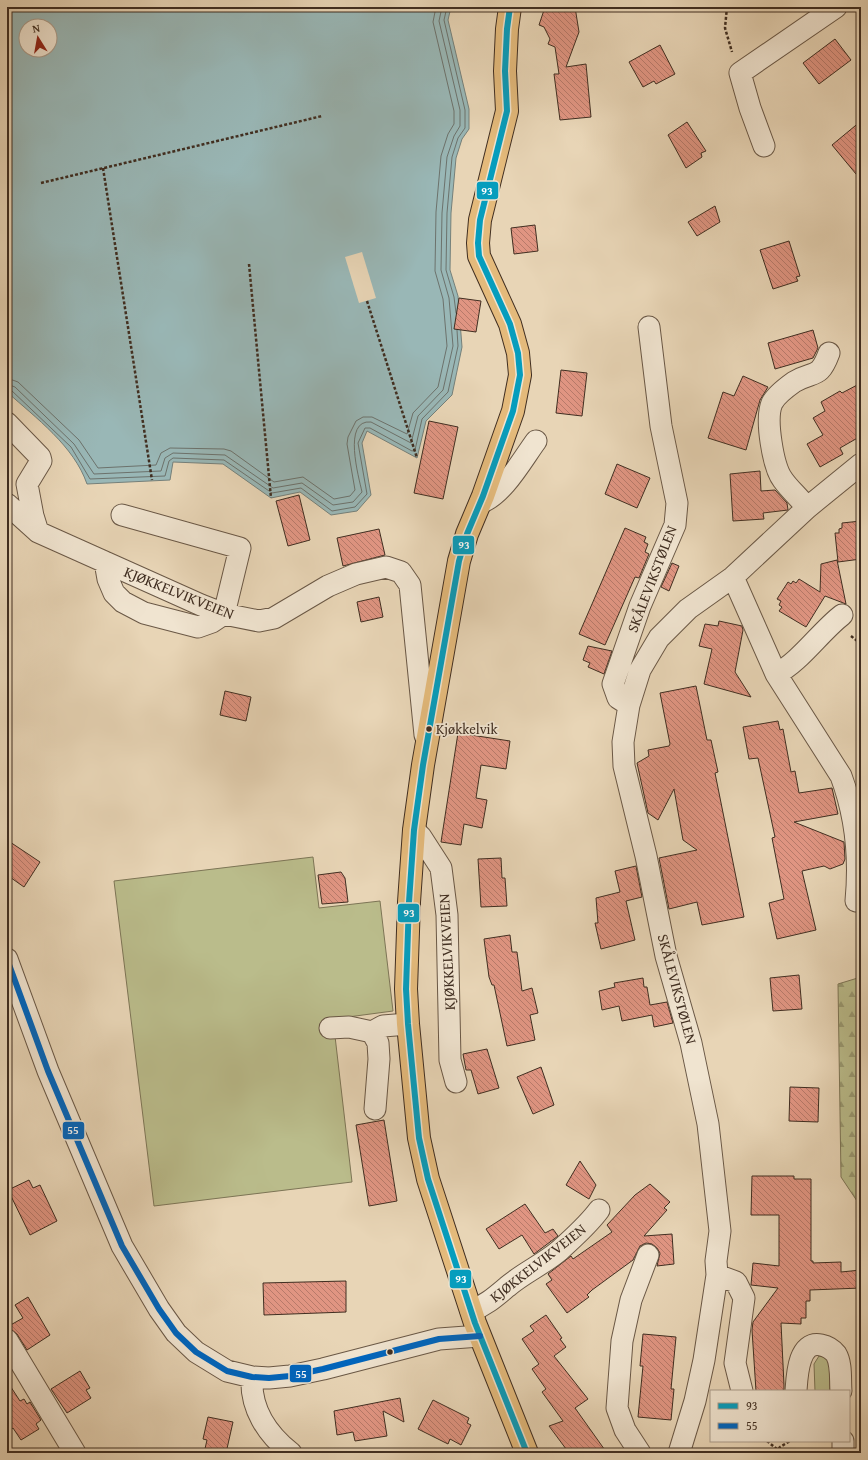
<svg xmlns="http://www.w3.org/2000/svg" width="868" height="1460" font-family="'Gentium Book Plus',serif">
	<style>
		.green { fill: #babc8b; stroke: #7d7556 }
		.forest { fill: url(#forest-firs); stroke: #7d7556 }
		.water { fill: #99b7b6; stroke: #75807a; fill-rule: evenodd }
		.pier { fill: #e8d5b6 }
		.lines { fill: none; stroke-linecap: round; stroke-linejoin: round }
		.shore { stroke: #6c726c; stroke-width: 1 }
		.building { fill: url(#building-back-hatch); stroke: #402e21 }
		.minor-casing { stroke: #6a5846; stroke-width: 23 }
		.major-casing { stroke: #402e21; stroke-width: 24 }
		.path { stroke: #402e21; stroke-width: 2.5; stroke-dasharray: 3 2; stroke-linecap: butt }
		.minor { stroke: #f0e4d0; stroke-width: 21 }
		.major { stroke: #e4ba7b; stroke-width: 22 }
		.bus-1-casing { stroke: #f0e4d0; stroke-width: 9 }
		.bus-2-casing { stroke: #f0e4d0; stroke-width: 9 }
		.bus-1 { stroke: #069dbd; stroke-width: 6 }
		.bus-2 { stroke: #0065bd; stroke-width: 6 }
		.bus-dot { fill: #402e21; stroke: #f0e4d0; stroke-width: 1.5 }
		.labels { text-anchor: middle; stroke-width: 3.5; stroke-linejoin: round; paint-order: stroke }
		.bus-label { font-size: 14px; fill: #402e21; stroke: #f0e4d0; text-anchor: start }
		.street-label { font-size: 15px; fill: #402e21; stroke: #f0e4d0 }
		.line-badge { stroke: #f0e4d0; stroke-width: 1.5 }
		.badge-label { font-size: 11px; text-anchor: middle; font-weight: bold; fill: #fff }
	</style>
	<defs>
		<pattern id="forest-firs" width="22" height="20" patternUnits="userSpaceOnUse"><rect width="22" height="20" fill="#babc8b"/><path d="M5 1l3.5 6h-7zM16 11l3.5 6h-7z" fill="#999971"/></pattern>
		<pattern id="building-back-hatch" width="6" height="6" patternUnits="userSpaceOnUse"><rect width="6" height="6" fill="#e09582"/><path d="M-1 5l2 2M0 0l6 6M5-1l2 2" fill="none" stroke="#b77a6a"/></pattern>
	</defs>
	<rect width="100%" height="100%" fill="#e8d5b6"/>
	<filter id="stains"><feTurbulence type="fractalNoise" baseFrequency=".005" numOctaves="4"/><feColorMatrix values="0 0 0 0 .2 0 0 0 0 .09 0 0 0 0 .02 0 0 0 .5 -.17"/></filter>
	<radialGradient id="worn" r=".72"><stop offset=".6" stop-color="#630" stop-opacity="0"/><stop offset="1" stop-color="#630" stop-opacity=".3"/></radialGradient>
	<path class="green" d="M313 857 319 908 380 901 393 1011 333 1019 352 1182 154 1206 114 881Z
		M819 1356H825L830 1362V1391H815L814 1364Z"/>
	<path class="forest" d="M861 977V1207L841 1177 838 984Z"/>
	<path class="water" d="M7 7H451L448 20 469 109V129L462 139 456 158 451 213 450 270 458 296 462 347 452 395 426 421 417 458 367 431 362 443 371 495 357 511 331 515 300 492 271 498 223 464 173 462 170 480 87 484C74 446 36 418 7 392ZM26 26H50V50H26Z"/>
	<path class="pier" d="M362 252 376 298 359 303 345 257Z"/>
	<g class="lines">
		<path class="shore" d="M447 7 444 20 465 110V128L458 138 452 157 447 213 446 270 454 297 456 313
			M7 378 18 382 79 440 98 468 156 465 161 453 170 448 224 449 231 451 274 482 303 477 334 499 350 496 355 490 347 444 348 437 356 421 363 417H372L407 434 413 413 438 387 447 346 443 299 435 271 436 212 441 156 448 134 454 124V111L433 22 436 7
			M7 384 15 387 74 444 94 474 161 471 165 458 173 453 225 455 273 488 302 483 333 505 353 502 362 492C359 478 342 419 371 422L411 443 418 416 443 390 453 346 449 298 441 270 442 213 447 157 454 136 460 126V110L439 21 442 7
			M7 389 11 390 71 447 90 479 165 476 169 461 173 458 224 460 272 493 301 488 332 511 355 507 367 494 358 443 365 428H370L412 451 415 450 422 419 448 392 458 346 457 330"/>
	</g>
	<path class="building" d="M545 7H575L579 32 566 67 586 64 591 117 560 120 554 74H559L555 47 548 44 550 39 544 27 539 25Z
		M835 39 851 60 819 84 803 63Z
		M660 45 675 74 656 84 654 81 643 87 629 62Z
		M861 121V180L832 145Z
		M687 122 706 151 701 153 702 157 686 168 668 135Z
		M715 206 720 222 697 236 688 222Z
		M535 225 538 251 514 254 511 228Z
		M789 241 800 276 796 277 798 281 773 289 760 250Z
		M459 298 481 301 476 332 454 329Z
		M813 330 818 348 813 358 775 369 768 343Z
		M561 370 587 373 582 416 556 413Z
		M743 376 768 387 760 400 746 450 708 438 723 392 734 396Z
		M861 383V436L840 448 843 454 820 467 807 444 823 435 813 418 825 411 821 402 840 391 842 393Z
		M429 421 458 427 443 499 414 493Z
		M617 464 650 478 637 508 605 494Z
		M760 471 761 491 775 490 787 503 788 510 763 513 764 519 733 521 730 474Z
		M299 495 310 540 288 546 276 501Z
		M861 521V559L838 562 835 533H839V529L842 528V523Z
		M625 528 646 537 644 542 648 544 645 552 649 554 639 578 635 577 605 645 579 634Z
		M379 529 385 555 343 566 337 538Z
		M837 560 846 604 825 596 806 627 779 611 782 607 779 605 781 601 777 599 788 582 791 584 793 581 796 583 799 579 820 592 821 564Z
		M672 563 679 566 669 591 661 587Z
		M379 597 383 617 361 622 357 602Z
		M719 621 742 626 743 630 735 672 751 697 704 684 712 649 699 646 705 624 718 626Z
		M588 646 612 651 604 674 588 667 590 663 583 660Z
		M696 686 707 740H711L718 772 715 773 744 917 702 925 697 902 669 909 659 858 697 850 683 840 674 789 658 820 648 813 637 763 649 756 648 750 669 746 670 744 660 693Z
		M225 691 251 697 246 721 220 715Z
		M778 721 780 730 783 729 791 772 795 771 799 793 832 788 838 814 794 822 844 842 845 859 843 864 830 869 824 866 802 871 816 930 777 939 769 903 784 899 772 838 775 837 758 758 749 759 743 727Z
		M458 733 510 741 506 769 481 765 476 798 487 800 482 828 464 824 461 845 441 842Z
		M7 840 40 862 24 887 7 875Z
		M501 858 502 878H505L507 906 481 907 478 859Z
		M636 866 642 897 626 901 635 940 601 949 595 923H598L596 898 620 892 615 871Z
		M341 872 345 878 348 902 322 904 318 875Z
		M510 935 512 952H517L522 991 532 988 538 1013 530 1015 535 1040 507 1046 494 985H492L489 977 484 939Z
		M799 975 802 1009 773 1011 770 978Z
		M643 978 644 987H647L650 1005 667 1002 673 1023 654 1027 652 1015 622 1021 619 1006 602 1010 599 991 615 987 614 983Z
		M487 1049 499 1088 478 1094 471 1070H466L463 1054Z
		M541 1067 554 1105 533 1114 517 1077Z
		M790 1087 819 1088 818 1122 789 1121Z
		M384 1120 397 1201 369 1206 356 1125Z
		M580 1161 596 1185 589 1199 566 1185Z
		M752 1176H794V1179H811V1261H813V1263L841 1262V1272L861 1270V1288L810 1290V1301H806V1318H801V1324L781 1323 784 1385V1390L779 1391H756L752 1330 753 1322 778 1288 751 1285 753 1263 779 1266V1215H751Z
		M29 1180 33 1188 40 1185 57 1221 30 1235 8 1190Z
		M650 1184 670 1202 664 1208 667 1210 644 1236 672 1234 674 1264 657 1266 660 1253 657 1248 652 1244 646 1243 640 1246 633 1260 592 1290 587 1295 589 1297 567 1313 546 1284 552 1280 548 1274 571 1256 573 1259 612 1232 607 1225 635 1195Z
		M525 1204 545 1233 553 1229 558 1236 534 1254 522 1235 499 1249 486 1229Z
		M346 1281V1312L264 1315 263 1283Z
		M28 1297 50 1335 27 1350 17 1334 7 1327 23 1318 15 1305Z
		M546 1315 562 1338 560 1339 566 1347 554 1356 588 1399 575 1408 607 1453H569L549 1426 563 1421 542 1392 546 1389 532 1369 539 1364 522 1339 534 1331 530 1326Z
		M643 1334 676 1337 671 1389H674L671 1420 638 1417 643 1366H640Z
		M80 1371 90 1388 86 1390 91 1398 67 1413 51 1389Z
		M7 1381 20 1401 24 1399 27 1404 30 1402 41 1420 36 1424 39 1429 21 1440 13 1428 7 1433Z
		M400 1398 404 1422 383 1411 387 1436 355 1441 353 1432 337 1435 334 1411Z
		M433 1400 469 1418 467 1423 471 1425 461 1445 450 1439 448 1444 418 1429Z
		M208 1417 233 1422 226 1453H204L207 1440 203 1439Z"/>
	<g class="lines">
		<defs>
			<path id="minor" d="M764 146 750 108 740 73 836 7
				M7 423 40 457 41 461 27 484 33 516 38 532
				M480 503C503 495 522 460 536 441
				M7 504 38 532 201 605 224 614 259 621 274 618 328 586 356 574 386 567 401 572 410 585 425 735
				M807 508C800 498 790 490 783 480 773 467 765 419 772 403 776 395 787 387 794 382 814 370 819 380 829 353
				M105 562 108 579 114 593 123 602 144 613 198 627 212 622 224 614 240 548 122 515
				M733 577 776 674 841 776C856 816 860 859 856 901
				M776 674C799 663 821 631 842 615
				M629 705 618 698 613 684 640 606 675 525 677 503 661 426 649 327
				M414 830 421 837 441 868 447 915 450 1060 456 1082
				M7 959 48 1071 122 1246 159 1309 176 1333 196 1352 227 1371 252 1377 269 1378 290 1376 323 1369 439 1339 480 1336
				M330 1028 349 1027 372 1032 383 1026 408 1024
				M372 1032 378 1043 379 1059 375 1109
				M717 1275 736 1282 744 1298 735 1363 742 1391
				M471 1311C486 1305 495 1297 507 1287 523 1273 544 1264 560 1250 574 1237 588 1225 599 1210
				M7 1340 75 1453
				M252 1377C250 1408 267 1434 291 1453
				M796 1391C797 1377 798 1340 821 1345 826 1346 832 1349 836 1354 842 1364 840 1380 841 1391
				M843 1441V1453
				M640 1453 625 1430 617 1408 622 1341 631 1300 648 1255
				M679 1453 695 1401 704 1360 717 1275 716 1261 720 1231 708 1124 691 1043 666 956 646 856 624 766 623 742 629 705 640 670 659 638 688 609 733 577 807 508 861 464"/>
			<path id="major" d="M510 7 507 29 505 71 507 111 480 220 478 243 479 256 510 324 518 353 520 375 513 411 483 496 467 534 459 561 423 765 414 830 409 902 406 989 408 1024 419 1138 428 1179 475 1323 527 1453"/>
		</defs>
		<use href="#minor" class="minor-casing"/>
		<use href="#major" class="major-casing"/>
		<path class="path" d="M727 7 725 28 732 52
			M103 168 152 480
			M41 183 322 116
			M249 264 271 498
			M367 301 417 458
			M851 636 861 644
			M767 1441 778 1450
			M776 1453 780 1447 790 1441"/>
		<use href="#minor" class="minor"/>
		<use href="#major" class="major"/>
		<defs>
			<path id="bus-1" d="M510 7 507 29 505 71 507 111 480 220 478 243 479 256 510 324 518 353 520 375 513 411 483 496 467 534 459 561 423 765 414 830 409 902 406 989 408 1024 419 1138 428 1179 475 1323 527 1453"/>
			<path id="bus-2" d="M7 959 48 1071 122 1246 159 1309 176 1333 196 1352 227 1371 252 1377 269 1378 290 1376 323 1369 439 1339 480 1336"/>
		</defs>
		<use href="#bus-1" class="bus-1-casing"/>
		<use href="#bus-2" class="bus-2-casing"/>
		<use href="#bus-1" class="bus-1"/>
		<use href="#bus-2" class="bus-2"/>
	</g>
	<g class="bus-dot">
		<circle cx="429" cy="729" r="3.5"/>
		<circle cx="390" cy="1352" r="3.5"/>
	</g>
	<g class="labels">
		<g class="bus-label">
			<text x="436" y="734">Kjøkkelvik</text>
		</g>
		<g class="street-label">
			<text transform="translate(652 579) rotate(-69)" y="5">SKÅLEVIKSTØLEN</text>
			<text transform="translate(179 593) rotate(22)" y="5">KJØKKELVIKVEIEN</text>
			<text transform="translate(447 952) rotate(-93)" y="5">KJØKKELVIKVEIEN</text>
			<text transform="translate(677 989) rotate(75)" y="5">SKÅLEVIKSTØLEN</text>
			<text transform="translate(538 1263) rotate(-38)" y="5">KJØKKELVIKVEIEN</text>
		</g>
	</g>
	<g class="line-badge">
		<rect x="476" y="181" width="23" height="19" rx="4" fill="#069dbd"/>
		<rect x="452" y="535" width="23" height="20" rx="4" fill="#069dbd"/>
		<rect x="397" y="903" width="23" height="20" rx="4" fill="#069dbd"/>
		<rect x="62" y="1121" width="23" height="19" rx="4" fill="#0065bd"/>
		<rect x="449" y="1269" width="23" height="20" rx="4" fill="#069dbd"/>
		<rect x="289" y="1364" width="23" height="19" rx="4" fill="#0065bd"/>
	</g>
	<g class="badge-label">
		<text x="487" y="195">93</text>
		<text x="464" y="549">93</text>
		<text x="409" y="917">93</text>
		<text x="73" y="1134">55</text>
		<text x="461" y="1283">93</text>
		<text x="301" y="1378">55</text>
	</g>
	<rect width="868" height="1460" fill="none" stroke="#e8d5b6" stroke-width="24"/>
	<rect x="8" y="8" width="852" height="1444" fill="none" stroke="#402e21" stroke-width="2"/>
	<rect x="12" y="12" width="844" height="1436" fill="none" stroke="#402e21"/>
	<rect x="710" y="1390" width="140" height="52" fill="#f0e4d0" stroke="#aa9b8a"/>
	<rect x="718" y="1403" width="20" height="6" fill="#069dbd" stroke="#aa9b8a"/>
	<text x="746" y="1410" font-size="12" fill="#402e21">93</text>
	<rect x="718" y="1423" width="20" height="6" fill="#0065bd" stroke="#aa9b8a"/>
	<text x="746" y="1430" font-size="12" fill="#402e21">55</text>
	<g transform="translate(38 38) rotate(349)"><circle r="19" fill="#f0e4d0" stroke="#aa9b8a"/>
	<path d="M0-3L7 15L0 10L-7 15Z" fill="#8f2418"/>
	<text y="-6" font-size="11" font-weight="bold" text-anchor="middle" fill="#402e21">N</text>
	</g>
	<rect width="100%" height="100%" filter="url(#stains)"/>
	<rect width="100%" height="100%" fill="url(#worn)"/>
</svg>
